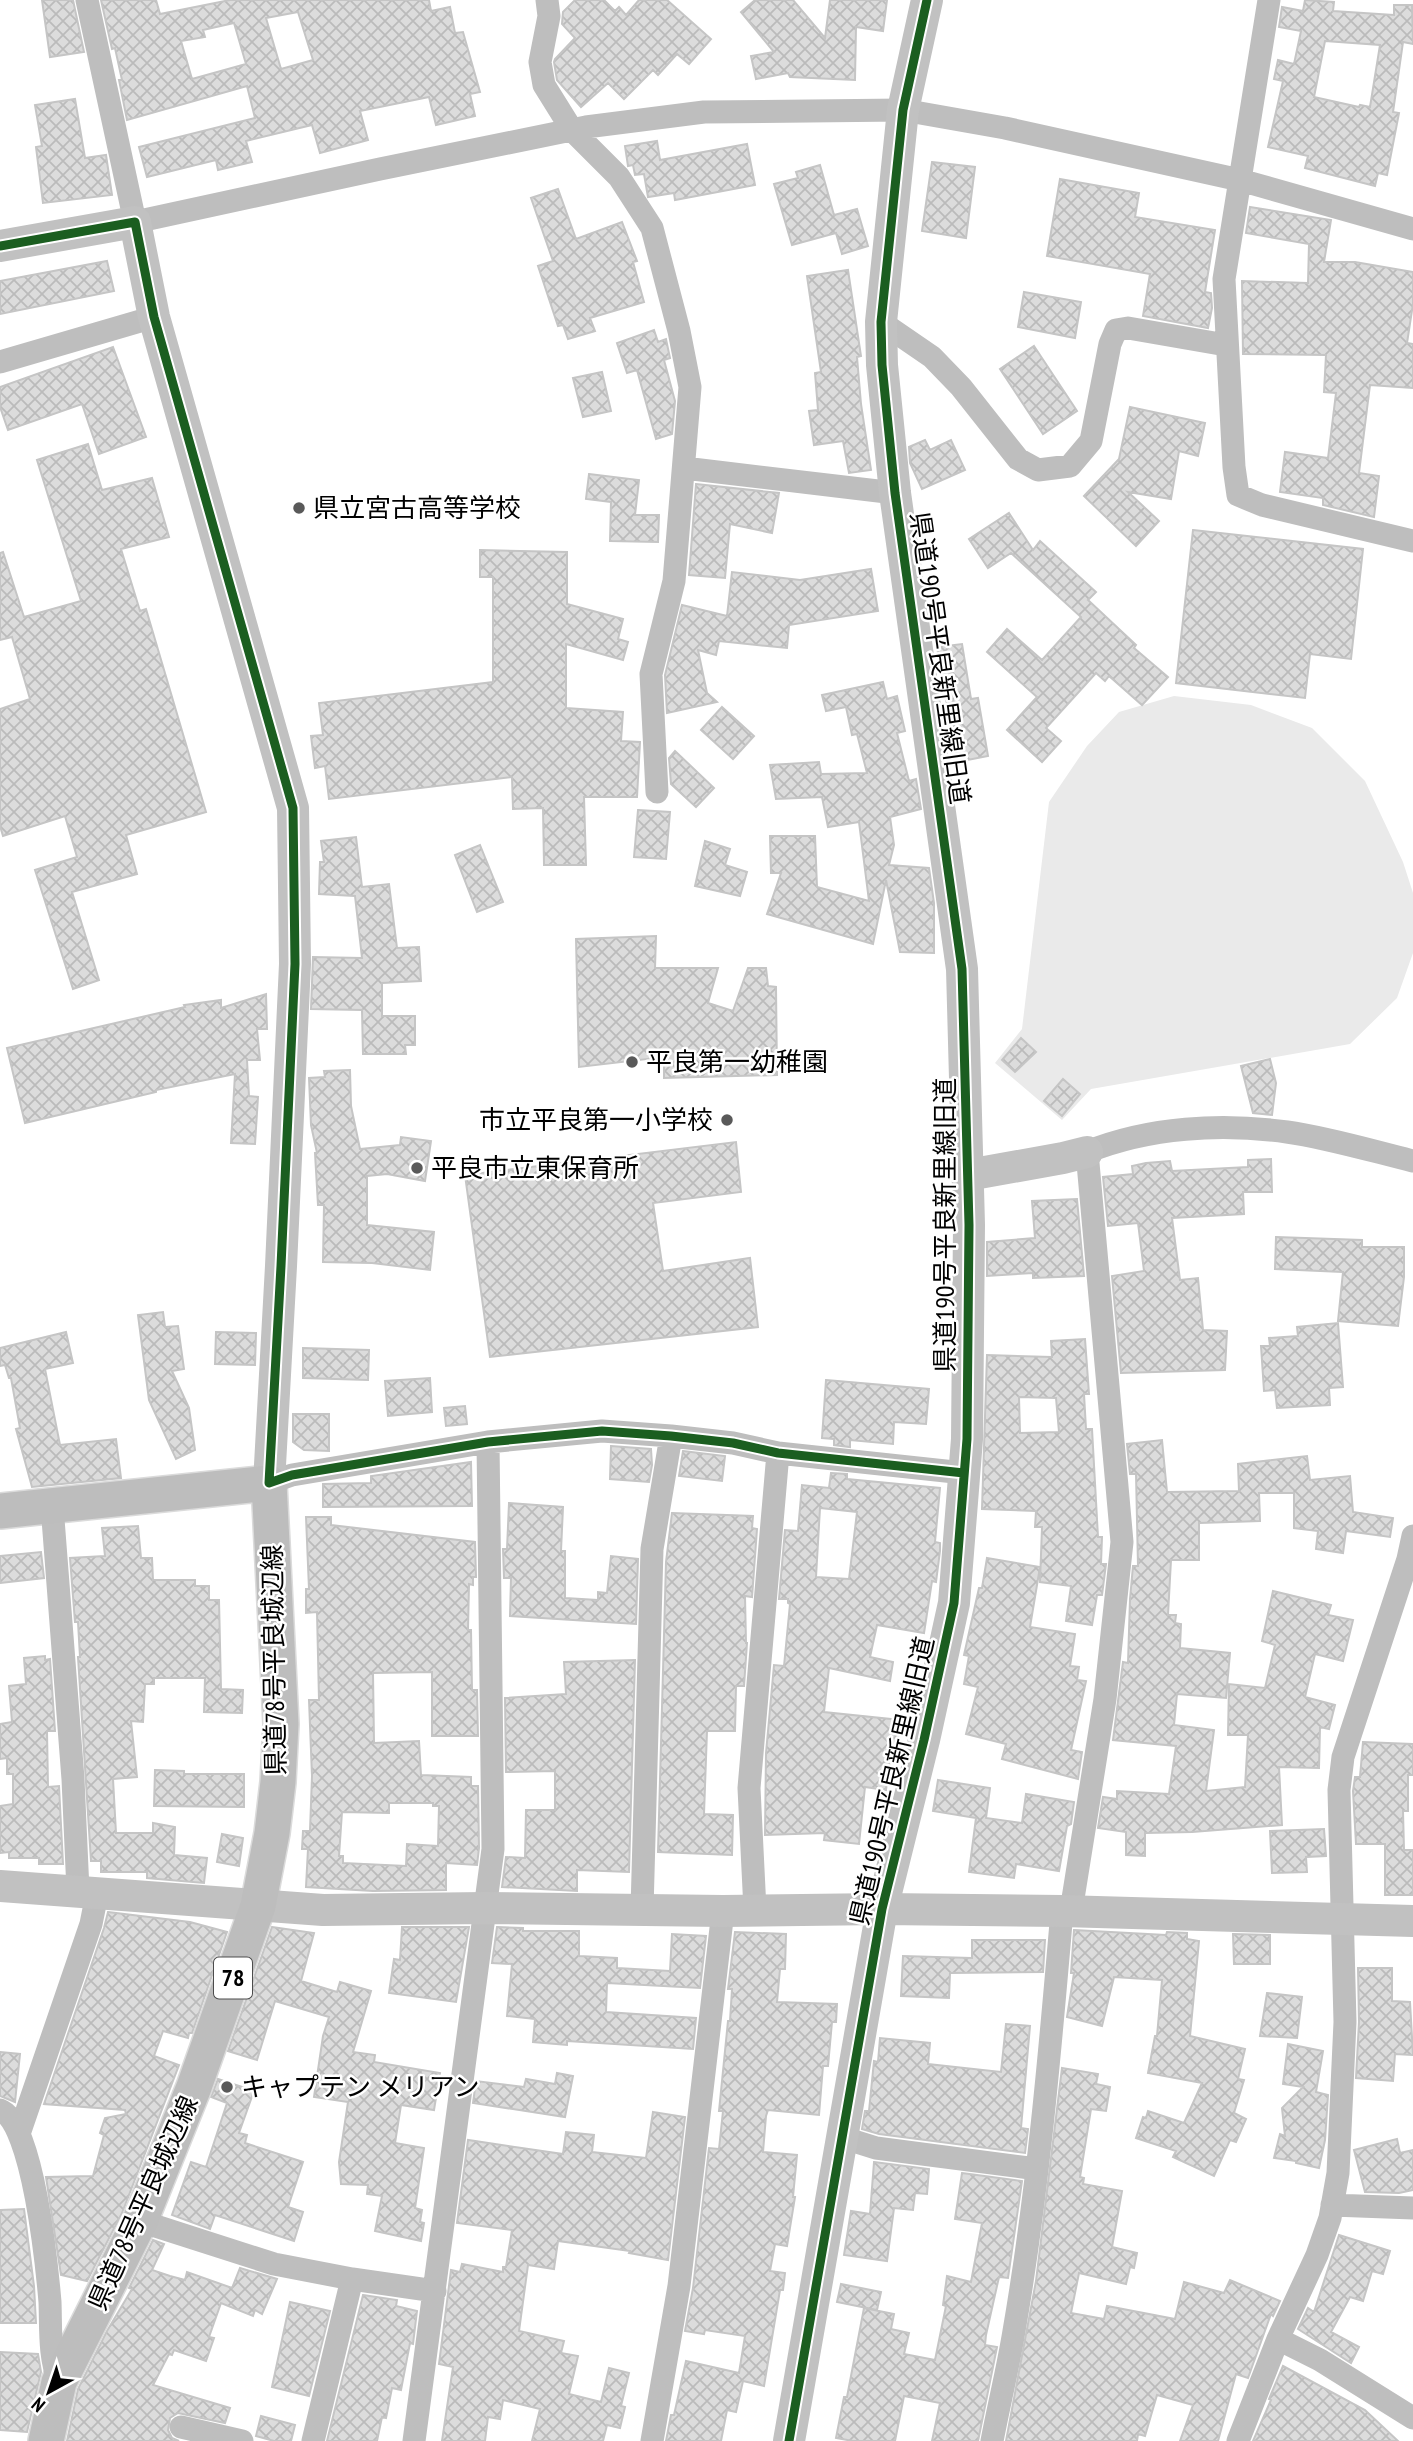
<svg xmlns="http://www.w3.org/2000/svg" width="1413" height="2441" font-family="'PT Sans Narrow','Noto Sans JP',sans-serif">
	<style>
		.green { fill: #eaeaea }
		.building { fill: url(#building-cross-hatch); stroke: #c5c5c5; stroke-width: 2; fill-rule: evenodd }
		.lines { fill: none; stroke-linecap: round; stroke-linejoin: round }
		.primary-casing { stroke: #dbdbdb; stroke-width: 38 }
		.street { stroke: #bebebe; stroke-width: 23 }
		.secondary { stroke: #c1c1c1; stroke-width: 32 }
		.primary { stroke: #bdbdbd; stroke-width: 35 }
		.cycleway-casing { stroke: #fff; stroke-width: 13 }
		.cycleway { stroke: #1b5e20; stroke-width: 9 }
		.poi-dot { fill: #595959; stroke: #fff; stroke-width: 2.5 }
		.labels { text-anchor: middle; stroke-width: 5; stroke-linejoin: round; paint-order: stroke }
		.shield { fill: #fff; stroke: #4c4c4c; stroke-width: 2 }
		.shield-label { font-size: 24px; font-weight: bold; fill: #000 }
		.poi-label { font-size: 26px; fill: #000; stroke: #fff; text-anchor: start }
		.street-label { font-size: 26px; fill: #000; stroke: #fff }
	</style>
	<defs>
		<pattern id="building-cross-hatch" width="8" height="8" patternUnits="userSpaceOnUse" patternTransform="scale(1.75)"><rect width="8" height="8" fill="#dcdcdc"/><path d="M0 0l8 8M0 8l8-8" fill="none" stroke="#bbb"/></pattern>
	</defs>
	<rect width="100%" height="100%" fill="#fff"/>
	<path class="green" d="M1174 696 1251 705 1312 728 1365 781 1403 862 1413 893V953L1397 998 1350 1044 1091 1089 1062 1120 995 1063 1022 1029 1049 802 1087 746 1119 712Z"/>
	<path class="building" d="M42 0H73L84 52 50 57Z
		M101 0H156L160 14 230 0H429L431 11 450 7 455 33 463 32 480 92 470 94 475 116 436 125 429 97 360 111 368 140 320 153 312 125 246 141 252 162 218 170 216 160 147 177 139 147 255 118 247 86 127 120 119 80H122L115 48 112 49ZM298 12 313 60 281 69 266 18ZM234 23 246 64 192 79 181 41 205 37 203 30Z
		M575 0H604L615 11 619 7 626 15 639 0H667L711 39 689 64 677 54 658 75 653 70 624 99 608 83 581 107 557 80 554 62 555 59 575 38 562 24 563 12Z
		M755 0H793L825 38 830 0H887L883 31 856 27 855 80 790 77 788 73 756 79 751 56 774 52 741 12Z
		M1305 0 1334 2 1333 11 1394 15V5H1412L1413 44 1403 42 1393 112 1399 113 1387 175 1378 173 1375 186 1305 168 1308 156 1268 147 1283 81 1274 79 1278 60 1294 64 1301 31 1279 27 1282 7 1303 11ZM1325 41 1380 45 1370 107 1360 105 1359 107 1314 97Z
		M75 99 85 158 106 155 112 195 43 203 36 147 42 146 35 105Z
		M657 141 660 160 747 144 755 185 675 200 674 193 648 197 644 174 635 175 633 165 628 166 625 146Z
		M932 162 975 167 966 238 922 231Z
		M820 165 834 215 857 209 868 246 842 254 836 233 792 245 774 184 798 178 796 172Z
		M1060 179 1139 193 1135 217 1215 230 1205 292 1211 293 1212 308 1208 328 1143 316 1150 274 1047 256Z
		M558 189 576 239 622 222 637 261 633 262 644 302 590 318 595 331 568 339 563 325 558 326 538 266 553 261 531 198Z
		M1250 207 1331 220 1324 262H1355L1413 272V304L1407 343 1413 344V388L1370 385 1359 473 1379 476 1374 517 1323 505V498L1280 492 1285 452 1328 458 1336 393 1324 392 1326 355 1243 354 1242 281 1308 283 1309 244 1246 233Z
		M107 261 114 291 0 314V281Z
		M848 270 861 356 857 357 861 404 871 470 849 473 843 441 814 445 809 411 818 410 815 373 821 372 807 276Z
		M1024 292 1081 302 1075 338 1018 327Z
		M654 330 658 342 666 339 670 358 664 360 675 401 672 434 656 439 637 370 627 373 617 343Z
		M1034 346 1077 411 1043 434 1000 369Z
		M113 347 146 437 99 454 82 404 8 430 0 407V387Z
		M602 372 611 411 583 417 573 378Z
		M1130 407 1205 423 1198 456 1179 451 1171 499 1128 492 1159 521 1136 546 1084 496 1119 459Z
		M925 440 930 450 951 440 965 470 922 489 910 463 909 447Z
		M88 444 102 490 152 478 169 537 121 549 140 611 146 609 206 812 126 835 137 874 72 892 99 980 73 989 35 870 77 857 65 816 3 836 0 826V709L30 699 12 637 0 640V553L3 552 24 617 81 601 37 460Z
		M589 474 639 480 635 515H659L658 542 610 541 611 502 586 499Z
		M696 484 779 493 772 533 730 524 725 578 689 575Z
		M1009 513 1033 550 1040 541 1096 592 1088 600 1136 645 1134 648 1168 677 1142 705 1109 676 1105 681 1096 673 1046 728 1061 741 1042 762 1007 730 1037 697 987 652 1007 629 1042 660 1081 617 1011 553 988 568 969 539Z
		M1193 530 1363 549 1351 659 1310 654 1305 698 1176 683Z
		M480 550 567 552V604L623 619 618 639 628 642 623 660 566 644V708L623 712 621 741 640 742 637 797H584L586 865H544L543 808 513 809 512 777 329 799 325 766 315 768 311 736 323 735 319 703 493 682V577H480Z
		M871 569 878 611 789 625 787 648 719 641 716 655 698 650 707 693 717 702 667 713 665 675 682 605 727 616 732 572 800 580Z
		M962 644 971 699 978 698 988 756 957 762 937 647Z
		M883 682 887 699 897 696 905 731 897 733 909 781 916 779 921 809 890 817 894 845 889 865 929 868 934 903V953L900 952 886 880 873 944 767 914 781 873H771L770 836H815L817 887 869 901 859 822 828 827 822 797 776 799 770 765 819 762 821 774 867 773 857 734 852 735 846 707 826 711 822 695Z
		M722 707 754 736 733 759 701 730Z
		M675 751 714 788 696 807 671 784 669 758Z
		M638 810 670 812 666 859 634 857Z
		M356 837 362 887 389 884 397 948 419 947 421 981 382 983V1016H415V1045H405L406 1054H363L362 1010 311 1009 313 957 362 958 355 896 319 894 320 862H324L321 841Z
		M705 841 730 849 725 865 747 872 740 896 695 886Z
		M480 845 503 902 477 912 455 855Z
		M656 936 655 968H718L708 1003 733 1011 748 968H766L768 986 776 987 777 1075 664 1078V1057L579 1067 576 939Z
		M266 994 267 1029H257L260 1060H247L249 1096 258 1097 255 1144 231 1143 235 1074 156 1090V1092L25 1123 7 1048 185 1007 184 1005 221 1000V1008Z
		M1021 1038 1036 1052 1015 1072 1002 1060Z
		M1270 1059 1276 1083 1272 1115 1253 1113 1241 1066Z
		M350 1070 351 1106 360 1149 400 1145 401 1137 431 1141 425 1181 387 1174 367 1176V1225L434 1232 430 1270 372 1263 323 1262 324 1205H318L315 1153H317L311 1125 309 1078 325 1077 324 1071Z
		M1063 1079 1080 1094 1062 1116 1044 1101Z
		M736 1142 741 1192 653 1203 663 1271 750 1258 758 1327 490 1357 465 1175Z
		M1271 1159 1272 1192H1243L1244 1214 1172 1218 1180 1280 1198 1278 1203 1330 1227 1331 1225 1370 1121 1373 1112 1276 1144 1271 1138 1223 1108 1226 1103 1177 1133 1174 1132 1166 1146 1163 1170 1161 1172 1171 1248 1167V1160Z
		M1077 1199 1084 1276 1033 1278V1273L987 1276V1242L1035 1238 1032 1201Z
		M1276 1237 1362 1240V1247H1404V1277L1398 1326 1338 1321 1343 1272 1275 1269Z
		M163 1312 165 1327 178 1326 184 1369 172 1371 189 1408 195 1450 176 1459 149 1400 138 1315Z
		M1338 1323 1343 1387 1329 1388 1330 1405 1277 1408 1275 1390 1264 1391 1261 1346H1270L1269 1338 1298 1336 1297 1327Z
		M66 1332 73 1363 45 1369 60 1445 116 1439 121 1478 32 1487 16 1429 20 1428 11 1378H9L5 1365 0 1366V1348Z
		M216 1332 256 1333 255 1365 215 1364Z
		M1085 1339 1089 1394H1084L1086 1429H1092L1098 1537H1102L1101 1564H1106L1102 1595H1097L1092 1625 1066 1621 1071 1586 1040 1582 1042 1527H1035L1036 1511 982 1509 987 1355 1052 1357 1051 1341ZM1019 1397 1056 1398 1059 1432 1020 1433Z
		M303 1348 369 1350 368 1380 303 1378Z
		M430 1378 432 1412 388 1416 385 1381Z
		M826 1380 929 1389 926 1424 894 1422 893 1444 850 1440V1447L834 1445V1439L822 1438Z
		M465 1406 467 1424 446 1426 444 1408Z
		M293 1414H329V1451L304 1450 293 1442Z
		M1162 1440 1167 1492 1239 1491 1238 1464 1307 1456 1310 1480 1350 1476 1353 1512 1393 1518 1390 1537 1346 1531 1343 1553 1316 1549 1318 1531 1294 1528V1493H1259L1260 1521 1199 1523V1560H1171L1168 1615H1176L1175 1623 1181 1624 1180 1648 1230 1653 1226 1698 1177 1694 1174 1725 1214 1730 1206 1791 1245 1787 1248 1735H1228L1229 1684 1265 1688 1275 1645 1262 1641 1273 1591 1331 1605 1328 1615 1353 1620 1343 1661 1315 1654 1305 1697 1335 1705 1329 1729 1320 1727 1319 1768 1279 1767 1282 1825 1192 1832 1145 1833V1856L1126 1855V1832L1098 1828 1103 1797 1117 1799V1791L1169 1794 1176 1746 1113 1740 1123 1662 1128 1663 1130 1599 1133 1566H1138L1136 1474H1130L1127 1444Z
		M611 1446 651 1449 652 1465 649 1482 610 1479Z
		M683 1451 725 1456 722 1481 679 1476Z
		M471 1462 472 1506 323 1507V1484L371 1483V1476Z
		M831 1473 847 1474V1479L940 1488 935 1542 940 1543V1551L936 1582 932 1581 924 1633 877 1625 870 1657 893 1662 890 1681 829 1668 824 1712 900 1720 897 1753H891L886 1790 865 1787 859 1844 824 1840 825 1833 765 1835 766 1753 774 1665 784 1666 790 1604 788 1603V1599H779L785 1530 798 1531 802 1485 829 1488ZM820 1508 857 1512 849 1579 816 1577Z
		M509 1503 563 1507 561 1551H565V1598L598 1600V1592L607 1593 611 1556 638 1559 636 1624 510 1616 511 1578H504L503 1549H507Z
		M672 1513 753 1516 752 1528 757 1529 752 1597 745 1596 746 1643H747L744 1686H736L735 1731H707L704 1814 733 1815 732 1855 658 1852 666 1562Z
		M306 1517H331V1525L475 1542 476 1577H473V1585L469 1584 468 1630H471L472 1690H477L478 1736H432V1672L373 1673 374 1743 419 1741 421 1775 471 1777V1786H478L479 1848 477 1865 446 1863V1890L373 1891 306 1887 308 1849H302L303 1831H310L312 1776 309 1700H319L317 1612 306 1613V1589H309ZM389 1803H433V1806H439L438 1846 407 1844 406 1866 343 1863V1856H339L342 1812 389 1813Z
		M138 1526 141 1558H152L153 1580H195V1586H209V1600H219L221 1689 243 1690 242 1713 204 1712 205 1678H154V1684H145L143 1722 131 1721 137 1777 113 1779 116 1833H153V1823L175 1827 174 1855 207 1858 204 1883 147 1878V1872H101V1861H91L78 1657H80L78 1622H75L70 1558 105 1556 102 1528Z
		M41 1552 44 1578 0 1583V1556Z
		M987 1558 1040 1567 1030 1627 1075 1634 1070 1666 1079 1667 1077 1680 1086 1681 1071 1750 1082 1752 1078 1779 1002 1759 1006 1744 966 1734 978 1687 964 1684 969 1656 964 1655 979 1588H982Z
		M45 1656V1660L50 1659 55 1731H47L48 1787 59 1786 63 1864H39V1858H9V1852L0 1853V1806L13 1804V1774H7V1758L0 1759V1724L12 1722 9 1686 26 1684 24 1658Z
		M635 1660 629 1872 577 1870V1891L502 1887 506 1857 525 1858 526 1810H555V1771L506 1772 505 1698 566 1694 564 1662Z
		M1363 1742 1413 1744V1775H1408V1811H1403L1404 1850H1413V1895H1385V1844H1356L1353 1791 1355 1777H1360Z
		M155 1770 184 1771V1774H244V1807L154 1806Z
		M938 1780 990 1788 986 1818 1022 1823 1026 1794 1074 1802 1071 1824 1067 1826 1059 1871 1016 1864 1014 1878 969 1872 976 1818 933 1811Z
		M1324 1829 1326 1856 1306 1857 1307 1872 1272 1873 1270 1831Z
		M222 1834 243 1838 239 1866 217 1862Z
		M108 1912 190 1922 227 1932 192 2033H189L188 2038 163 2031 154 2056 179 2065 122 2213 87 2281 61 2275 46 2177 93 2176 104 2135 100 2133 105 2118 126 2114 125 2110 44 2104 104 1928Z
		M272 1927 314 1933 301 1981 337 1992 340 1982 371 1991 353 2052 375 2055 374 2062 440 2073 434 2110 401 2105 395 2143 424 2148 415 2208 422 2210 420 2222 424 2223 421 2241 375 2231 382 2196 367 2194 368 2185 341 2184 339 2162 348 2102 314 2097 323 2036 329 2017 275 2001 257 2060 228 2051Z
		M402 1927H469L456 2002 389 1993 394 1959 400 1960Z
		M497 1927 523 1928V1931H579V1956L617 1958V1968L670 1971 672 1934 706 1936 700 1988 607 1983 606 2012 696 2018 693 2049 567 2041V2045L533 2042 535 2019 507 2016 512 1964 492 1963Z
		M1074 1930 1166 1935 1167 1932 1187 1933V1939L1199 1941 1190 2036 1245 2049 1238 2079 1244 2080 1234 2113 1246 2119 1236 2142 1230 2140 1214 2176 1173 2157 1176 2151 1136 2138 1143 2117 1146 2118 1148 2111 1184 2123 1202 2083 1148 2073 1155 2036H1157L1162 1980 1114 1977 1102 2026 1067 2017 1074 1973H1071Z
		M735 1932 786 1934 785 1969H780L777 2002 837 2004 836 2022H832L828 2066H823L819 2115 768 2110 766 2116 763 2152 797 2155 793 2197H795L787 2246 775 2244 770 2271 785 2273 783 2290H780L764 2386 743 2381 736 2412 727 2410 721 2441H666L671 2415H674L686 2361 739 2373 745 2336 705 2330 704 2334 685 2331 693 2288 709 2148 719 2149 723 2111H719L728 2021H730L732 1989H728Z
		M1233 1934 1270 1935V1964H1234Z
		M972 1940H1045L1043 1972 950 1973 949 1998 901 1996 903 1956 972 1958Z
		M1358 1968H1392V2001L1410 2002 1413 2055 1395 2054 1393 2081 1356 2078 1359 2022Z
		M1267 1993 1302 1997 1297 2038 1260 2036Z
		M1006 2024 1030 2026 1021 2128 1028 2129 1025 2153 879 2134 862 2129 865 2111H869L874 2061 878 2062 880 2038 930 2043 928 2064 1001 2072Z
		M1288 2044 1323 2051 1316 2092 1328 2095 1325 2140 1319 2168 1296 2163V2161L1274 2158 1280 2134 1285 2136 1282 2108 1303 2087 1283 2084Z
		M0 2052 20 2054 15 2102 0 2096Z
		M1062 2068 1098 2074 1096 2084 1110 2087 1106 2111 1091 2109 1080 2177 1084 2178 1083 2184 1122 2191 1112 2247 1137 2253 1134 2268 1130 2267 1126 2284 1079 2273 1071 2313 1104 2319 1107 2306 1175 2319 1184 2282 1224 2293 1230 2280 1280 2301 1273 2316 1271 2314 1248 2378 1236 2374 1218 2441H1180L1193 2405 1157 2395 1145 2436 1138 2434 1137 2441H1006L1036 2281Z
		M557 2073 573 2076 565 2117 473 2103 476 2081 524 2087 526 2079 555 2084Z
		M218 2079 254 2091 239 2133 247 2135 245 2143 303 2162 288 2207 303 2212 294 2241 215 2215 210 2229 172 2215 191 2162 206 2167 227 2103 211 2097Z
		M653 2112 685 2117 668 2260 629 2253 630 2251 558 2241 554 2269 528 2265 519 2331 564 2341 561 2353 578 2356 569 2394 601 2402 609 2368 629 2373 621 2406 625 2407 620 2428 607 2425 603 2441H532L540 2409 503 2400 500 2419 488 2417 485 2441H442L453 2367 439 2364 451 2270 460 2272 462 2264 503 2272V2267H506L512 2230 457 2223 468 2140 563 2154 566 2132 594 2135 592 2152 646 2158Z
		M1397 2139 1400 2153 1413 2150V2190L1399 2193 1365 2192 1354 2150Z
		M874 2162 929 2169 927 2194 915 2193 913 2210 894 2208 887 2261 844 2255 851 2211 870 2214Z
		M962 2173 1022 2181 1008 2278 999 2277 986 2335 985 2345 997 2347 978 2441H932L940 2403 904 2396 895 2441H853L836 2438 844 2397H847L864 2308 894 2314 891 2329 909 2333 904 2354 935 2360 946 2306 943 2305 947 2276 971 2282 982 2223 955 2219Z
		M24 2209 34 2286 36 2323H0V2210Z
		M1339 2235 1390 2251 1383 2274 1372 2271 1363 2301 1350 2297 1331 2332 1359 2347 1351 2363 1298 2329 1308 2308 1314 2312Z
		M153 2240 164 2244 152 2270 170 2276 185 2280 187 2272 232 2288 240 2268 277 2279 262 2314 255 2310 253 2316 221 2303 209 2337 214 2338 206 2361 174 2350 172 2355 169 2354 153 2385 230 2408 225 2423 178 2413 170 2418 168 2430 172 2438 179 2441H67L78 2389 107 2331 132 2289 129 2288Z
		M841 2284 881 2292 877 2310 837 2302Z
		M363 2295 397 2300 396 2306 417 2311 413 2344 410 2343 401 2390 392 2388 386 2418 382 2417 377 2441H327Z
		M290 2302 330 2311 309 2396 272 2387Z
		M0 2352 38 2354 41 2372 27 2432 0 2430Z
		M1283 2366 1365 2410 1398 2441H1253L1271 2400 1269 2399Z
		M261 2416 295 2425 291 2441H274L256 2436Z"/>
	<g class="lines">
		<defs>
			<path id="primary" d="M0 1511 269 1483 281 1724 278 1782 272 1833 258 1906 194 2087 140 2221 59 2382 46 2441"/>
		</defs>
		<use href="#primary" class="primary-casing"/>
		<path class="street" d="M87 0 135 222 380 169 586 127 704 112 903 110 1005 128 1240 180 1413 229
			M547 0 549 16 540 62 544 85 572 130 619 177 652 228 679 331 690 387 674 581 651 674 657 792
			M1269 0 1224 279 1234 467 1238 495 1262 505 1413 541
			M881 322 932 357 961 387 1018 459 1038 470 1070 466 1091 441 1110 344 1116 330 1128 328 1226 345
			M0 362 154 317
			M684 468 895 493
			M269 1483 292 1475 488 1442 602 1431 671 1436 733 1443 778 1453 964 1473
			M52 1506 73 1779 78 1891
			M642 1910 652 1549 671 1436
			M755 1910 749 1788 778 1453
			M1071 1911 1105 1699 1122 1542 1087 1152C1149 1127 1221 1123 1287 1132 1329 1138 1372 1151 1413 1161
			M0 2110C33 2122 47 2267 50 2302 51 2330 49 2356 59 2382
			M20 2131 91 1924 97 1894
			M844 2138 876 2148 1037 2169
			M1332 2205 1413 2208
			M140 2221 274 2264 352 2279 435 2291
			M1278 2339 1320 2360 1413 2418
			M181 2427 242 2441
			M313 2441 352 2279
			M414 2441 493 1849 488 1442
			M652 2441 679 2286 723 1911
			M992 2441C999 2404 1008 2368 1014 2331 1038 2192 1050 2051 1062 1911
			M1238 2441 1278 2339 1317 2255 1330 2218 1338 2173 1345 2022 1339 1790 1343 1757 1408 1559 1413 1536"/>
		<path class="secondary" d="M0 246 135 222 154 317 293 808 295 964 281 1266 269 1483
			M968 1175 1063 1158 1087 1152
			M0 1886 323 1910 485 1908 723 1911 882 1909 1062 1911 1413 1921
			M789 2441 882 1909 924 1740 954 1603 967 1439 969 1225 962 969 895 493 882 365 881 322 903 110 927 0"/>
		<use href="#primary" class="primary"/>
		<defs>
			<path id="cycleway" d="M0 246 135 222 154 317 293 808 295 964 281 1266 269 1483 292 1475 488 1442 602 1431 671 1436 733 1443 778 1453 964 1473
				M789 2441 882 1909 924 1740 954 1603 967 1439 969 1225 962 969 895 493 882 365 881 322 903 110 927 0"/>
		</defs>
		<use href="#cycleway" class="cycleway-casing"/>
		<use href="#cycleway" class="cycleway"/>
	</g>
	<g class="poi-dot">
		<circle cx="299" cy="508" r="7"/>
		<circle cx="632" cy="1062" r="7"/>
		<circle cx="727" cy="1120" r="7"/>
		<circle cx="417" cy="1168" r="7"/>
		<circle cx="227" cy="2087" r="7"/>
	</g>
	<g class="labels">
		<rect class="shield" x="214" y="1957.5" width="38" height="41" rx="5"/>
		<g class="shield-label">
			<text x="233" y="1986">78</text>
		</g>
		<g class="poi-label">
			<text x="313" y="517">県立宮古高等学校</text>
			<text x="646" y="1071">平良第一幼稚園</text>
			<text x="713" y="1129" text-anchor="end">市立平良第一小学校</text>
			<text x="431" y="1177">平良市立東保育所</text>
			<text x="241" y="2096">キャプテン メリアン</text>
		</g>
		<g class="street-label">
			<text transform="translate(940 658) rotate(82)" y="9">県道190号平良新里線旧道</text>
			<text transform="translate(945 1225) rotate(-90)" y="9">県道190号平良新里線旧道</text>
			<text transform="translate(274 1660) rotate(-91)" y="9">県道78号平良城辺線</text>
			<text transform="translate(892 1781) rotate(-77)" y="9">県道190号平良新里線旧道</text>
			<text transform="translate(143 2203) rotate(-66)" y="9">県道78号平良城辺線</text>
		</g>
	</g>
	<g transform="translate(49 2392) rotate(220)" stroke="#ffffff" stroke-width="5" paint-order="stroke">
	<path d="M0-5L12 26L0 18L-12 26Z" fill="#000000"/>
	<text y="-10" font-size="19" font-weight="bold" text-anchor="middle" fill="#000000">N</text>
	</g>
</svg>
